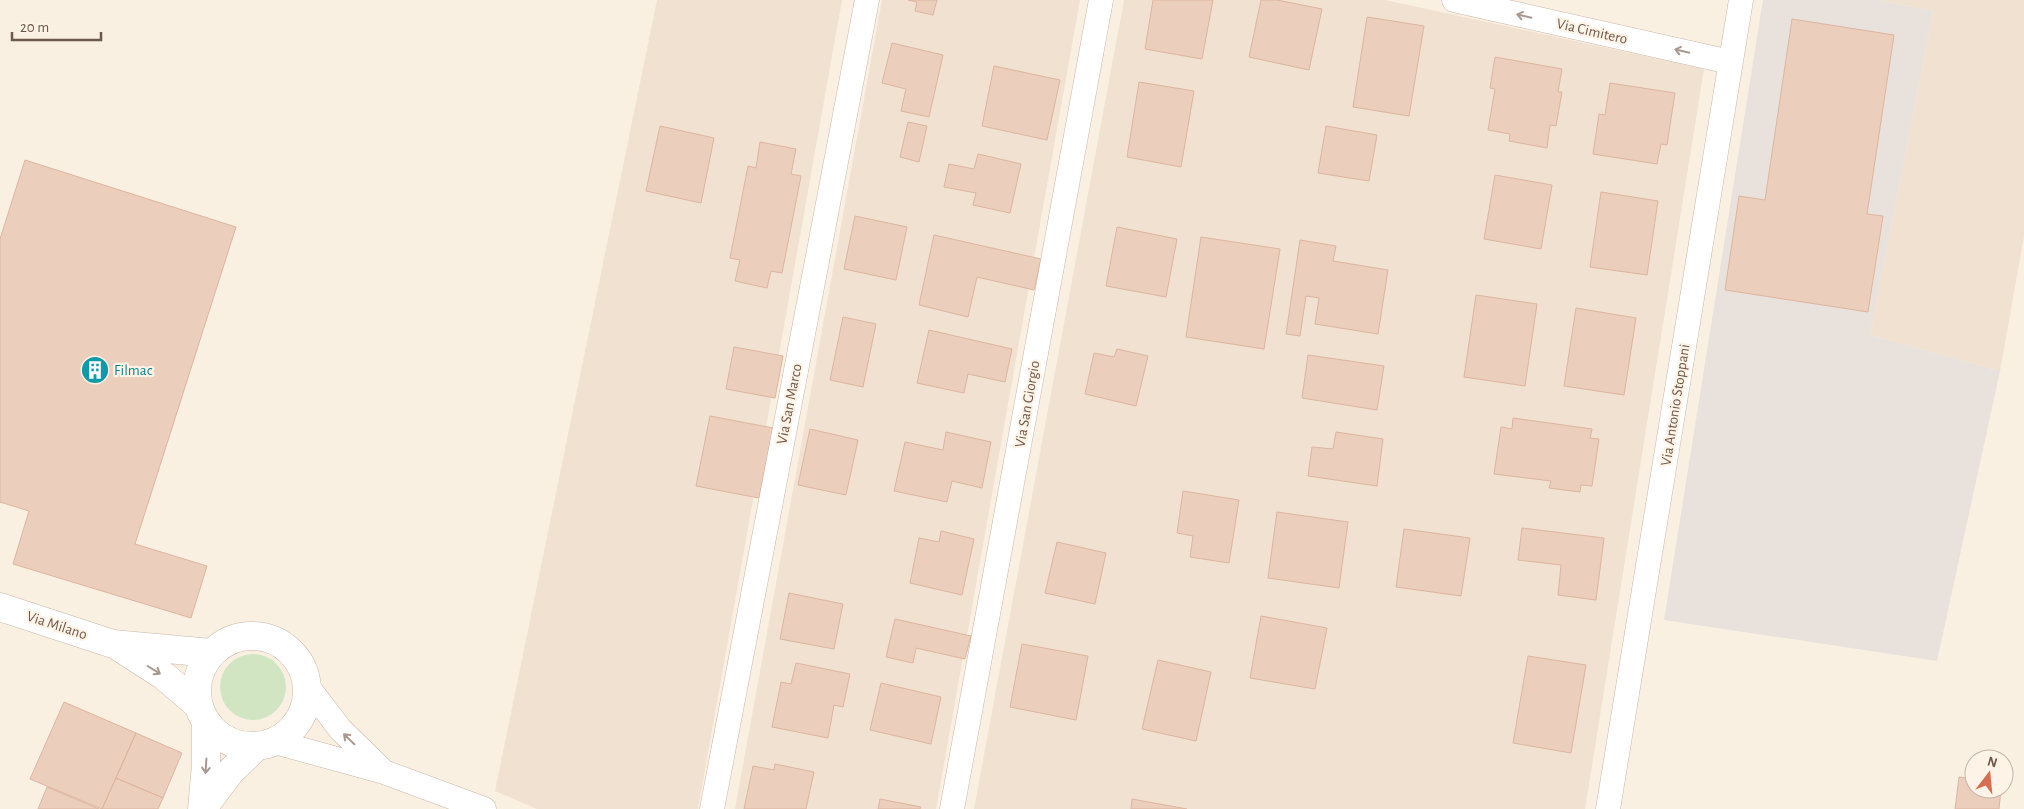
<svg xmlns="http://www.w3.org/2000/svg" width="2024" height="809" font-family="'Alegreya Sans',sans-serif">
	<style>
		.residential { fill: #f0e1d1 }
		.industrial { fill: #e9e2dc }
		.green { fill: #d1e5c2 }
		.building { fill: #eccebc; stroke: #ddb59e }
		.lines { fill: none; stroke-linecap: round; stroke-linejoin: round }
		.minor-casing { stroke: #c9b7aa; stroke-width: 25 }
		.tertiary-casing { stroke: #c9b7aa; stroke-width: 29 }
		.minor { stroke: #fff; stroke-width: 24 }
		.tertiary { stroke: #fff; stroke-width: 28 }
		.oneway { stroke: #a89a93 }
		.labels { text-anchor: middle; stroke-width: 4.5; stroke-linejoin: round; paint-order: stroke }
		.street-label { font-size: 15px; fill: #6e574b; stroke: #fdf4e7 }
		.culture-label { font-size: 15px; fill: #0d838f; stroke: #fdf4e7; text-anchor: start }
	</style>
	<rect width="100%" height="100%" fill="#f9f0e2"/>
	<path class="residential" d="M657 0H842L698 809H537L495 791Z
		M882 0H1080L936 809H735Z
		M1124 0H1385L1704 69 1585 809H974Z
		M1878 0H2024V236L2000 371 1870 335 1933 11Z"/>
	<path class="industrial" d="M1763 0H1878L1933 11 1870 335 2000 371 1937 661 1664 620Z"/>
	<path class="green" d="M220 687a33 33 0 1 1 66 0a33 33 0 1 1-66 0Z"/>
	<path class="building" d="M908 0H937L933 15 915 11 917 2Z
		M1153 0H1213L1202 59 1145 49Z
		M1261 0H1277L1322 9 1309 70 1249 57Z
		M1367 17 1424 26 1409 116 1353 107Z
		M1792 19 1894 35 1867 214 1883 216 1868 312 1725 290 1739 196 1765 200Z
		M892 43 943 55 929 117 901 111 906 89 882 83Z
		M1495 57 1562 69 1558 92H1562L1556 126 1550 125 1547 148 1509 141 1510 134 1488 130 1495 89 1490 88Z
		M994 66 1060 80 1047 140 982 126Z
		M1139 82 1194 91 1181 167 1127 157Z
		M1610 83 1675 93 1667 145 1661 144 1657 164 1593 154 1599 114 1605 115Z
		M908 122 927 126 919 162 900 157Z
		M660 126 714 138 701 203 646 191Z
		M1326 126 1377 135 1369 181 1318 173Z
		M760 142 796 149 791 174 801 176 782 273 771 271 767 288 735 281 740 260 730 258 748 166 756 168Z
		M978 154 1021 164 1010 213 973 205 976 193 944 187 949 164 974 169Z
		M25 160 236 227 135 544 207 566 191 618 13 564 29 511 0 502V239Z
		M1495 175 1552 185 1541 249 1484 239Z
		M1601 192 1658 201 1647 275 1590 267Z
		M855 216 907 227 896 280 844 269Z
		M1117 227 1177 239 1166 297 1106 286Z
		M934 235 1041 259 1034 290 977 277 968 317 919 305Z
		M1201 237 1280 249 1264 349 1186 337Z
		M1300 240 1336 246 1333 261 1388 270 1378 334 1315 324 1319 298 1306 296 1300 336 1286 334Z
		M1476 295 1537 304 1525 386 1464 377Z
		M1576 308 1636 318 1624 395 1564 386Z
		M843 317 876 324 863 387 830 380Z
		M929 330 1012 349 1005 382 968 374 964 393 917 383Z
		M734 347 783 356 775 398 726 389Z
		M1117 349 1148 356 1136 406 1085 394 1094 353 1114 357Z
		M1308 355 1384 366 1377 410 1302 398Z
		M710 416 773 428 759 498 696 486Z
		M1513 418 1592 429 1590 438 1599 439 1592 486 1581 485 1580 492 1549 488 1551 481 1494 474 1501 427 1512 429Z
		M810 429 858 440 846 495 798 485Z
		M946 432 991 442 982 488 952 481 947 502 894 491 905 442 943 450Z
		M1336 432 1383 439 1377 486 1308 476 1312 447 1333 449Z
		M1183 491 1239 500 1229 563 1190 557 1193 536 1177 533Z
		M1277 512 1348 522 1339 588 1268 578Z
		M1522 528 1604 538 1596 600 1558 595 1561 565 1518 560Z
		M1404 529 1470 538 1461 596 1396 587Z
		M941 531 974 539 962 595 910 583 919 538 939 542Z
		M1057 542 1106 553 1095 604 1045 593Z
		M789 593 843 604 834 649 780 639Z
		M1261 616 1327 628 1315 689 1250 678Z
		M895 619 971 636 965 659 916 648 913 663 886 657Z
		M1022 644 1088 656 1076 720 1010 707Z
		M1528 656 1586 665 1571 753 1513 743Z
		M1158 660 1211 672 1196 741 1142 729Z
		M796 663 850 674 843 707 834 705 828 738 772 727 781 682 791 684Z
		M881 683 941 697 931 744 870 730Z
		M64 702 136 733 102 809 30 779Z
		M136 733 182 753 163 798 116 778Z
		M775 764 814 772 806 809H744L753 766 774 770Z
		M1959 777 1974 779V789H2001L1999 809H1955Z
		M116 778 163 798 158 809H102Z
		M47 787 99 809H38Z
		M880 799 921 807 920 809H878Z
		M1132 799 1187 809H1131Z"/>
	<g class="lines">
		<defs>
			<path id="minor" d="M1454 0 1730 62
				M308 687 340 729 381 769
				M275 742 384 772 484 809
				M712 809 867 0
				M952 809 1101 0
				M1608 809 1741 0"/>
			<path id="tertiary" d="M0 607 113 644 211 653
				M197 691a55 55 0 1 1 110 0a55 55 0 1 1-110 0Z
				M119 647 164 676 198 705
				M203 808 230 772 257 746
				M202 809 206 765V722"/>
		</defs>
		<use href="#minor" class="minor-casing"/>
		<use href="#tertiary" class="tertiary-casing"/>
		<use href="#minor" class="minor"/>
		<use href="#tertiary" class="tertiary"/>
	</g>
	<defs><path id="oneway-shaft" d="M-6 0H5M1.5-3L5.5 0L1.5 3" fill="none" stroke-width="1.6" stroke-linecap="round" stroke-linejoin="round" transform="scale(1.25)"/></defs>
	<g class="oneway">
		<use href="#oneway-shaft" transform="translate(1524 16) rotate(-167)"/>
		<use href="#oneway-shaft" transform="translate(1682 51) rotate(-167)"/>
		<use href="#oneway-shaft" transform="translate(154 670) rotate(32)"/>
		<use href="#oneway-shaft" transform="translate(349 739) rotate(-136)"/>
		<use href="#oneway-shaft" transform="translate(206 766) rotate(93)"/>
	</g>
	<defs>
		<symbol id="building-disc" viewBox="-11 -11 22 22"><circle r="9.5" fill="#0f9aa8" stroke="#fdf4e7"/><path d="M-4-6H4V6H1V3H-1V6H-4ZM-2.5-4.3h1.7v1.8h-1.7ZM.8-4.3h1.7v1.8H.8ZM-2.5-1h1.7V.8h-1.7ZM.8-1h1.7V.8H.8Z" fill="#fff"/></symbol>
	</defs>
	<g fill-rule="evenodd">
		<use href="#building-disc" x="79" y="354" width="32" height="32"/>
	</g>
	<g class="labels">
		<g class="street-label">
			<text transform="translate(1592 31) rotate(13)" y="5">Via Cimitero</text>
			<text transform="translate(789 404) rotate(-79)" y="5">Via San Marco</text>
			<text transform="translate(1027 404) rotate(-80)" y="5">Via San Giorgio</text>
			<text transform="translate(1675 405) rotate(-81)" y="5">Via Antonio Stoppani</text>
			<text transform="translate(57 625) rotate(18)" y="5">Via Milano</text>
		</g>
		<g class="culture-label">
			<text x="114" y="375">Filmac</text>
		</g>
	</g>
	<g transform="translate(1989 774) rotate(16)"><circle r="24" fill="#fdf4e7" stroke="#c4b5a9"/>
	<path d="M0-4L9 19L0 12L-9 19Z" fill="#d96d51"/>
	<text y="-8" font-size="14" font-weight="bold" text-anchor="middle" fill="#6e574b">N</text>
	</g>
	<path d="M12 32v8h89v-8" fill="none" stroke="#6e574b" stroke-width="2.5"/>
	<text x="20" y="32" font-size="15" fill="#6e574b" stroke="#fdf4e7" stroke-width="4" paint-order="stroke">20 m</text>
</svg>
